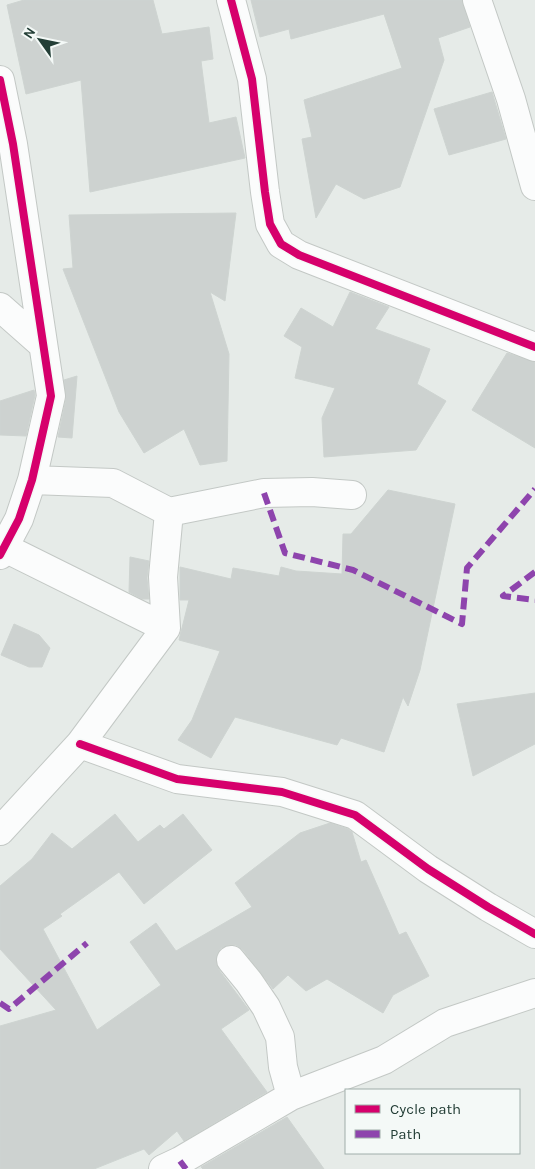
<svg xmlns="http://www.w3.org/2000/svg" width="535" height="1169" font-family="Karla,sans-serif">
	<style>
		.building { fill: #cdd2d0; stroke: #ced4d1 }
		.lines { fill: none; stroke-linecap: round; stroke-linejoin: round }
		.minor-casing { stroke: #c3c8c5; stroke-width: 30 }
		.minor { stroke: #fbfcfc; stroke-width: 28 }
		.quiet { stroke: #8e44ad; stroke-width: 6; stroke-dasharray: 12 6; stroke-linecap: butt }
		.cycleway-casing { stroke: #f4f9f7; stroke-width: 11 }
		.cycleway { stroke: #d6006c; stroke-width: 8 }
	</style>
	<rect width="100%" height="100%" fill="#e6ebe8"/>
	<path class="building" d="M24 0H153L162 34 209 27 213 59 201 61 209 123 236 117 245 158 90 192 81 80 26 94 7 5Z
		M251 0H462L470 27 438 38 444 60 400 187 364 199 336 184 316 218 302 139 312 137 304 100 402 68 384 14 291 39 289 29 260 37Z
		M492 92 506 139 449 155 434 109Z
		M236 213 225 301 210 292 229 354 227 461 200 465 184 429 144 453 119 412 63 269 73 268 69 215Z
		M350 292 389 307 375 329 430 349 417 384 446 401 416 450 324 457 322 418 335 388 295 378 302 347 284 336 301 308 333 327Z
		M507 353 535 362V448L472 410Z
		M77 376 72 438 58 437 66 399 64 380Z
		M34 390 35 395 26 436 0 435V401Z
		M388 490 455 504 420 670 408 706 403 697 384 752 341 738 337 745 235 717 211 758 178 740 192 720 220 651 179 640 189 600H180V567L231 579 233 568 279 576 281 567 296 571 342 574 343 534H351Z
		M130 557 149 561 147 578 149 599H142L129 592Z
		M14 624 39 635 50 648 42 667H29L1 655Z
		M535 693V744L473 776 457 704Z
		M115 814 138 842 160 825 164 829 183 814 212 850 144 904 119 872 60 914 62 916 43 929 97 1030 161 985 130 942 156 923 176 951 252 907 235 883 300 833 330 823 348 829 352 832 361 862 366 860 399 935 406 932 429 976 393 995 383 1013 327 979 306 991 288 975 273 989 243 950 236 945H228L221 948 217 954 216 963 219 970 249 1010 221 1029 267 1092 184 1141 177 1131 149 1155 144 1149 94 1169H0V1026L56 1010 0 949V886L32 859 52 833 72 849Z
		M287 1117 324 1169H203L201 1167Z"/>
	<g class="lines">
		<defs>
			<path id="minor" d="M231 0 252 79 265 192 270 224 281 244 299 255 535 347
				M477 0 511 99 535 186
				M0 80 13 144 51 396 32 480 19 519 0 555
				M0 307 43 345
				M32 480 113 483 169 512 264 493 312 492 352 495
				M5 548 166 628
				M80 744 177 779 282 792 355 815 428 869 488 907 535 934
				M0 831 80 744 166 628 163 577 169 512
				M231 960 249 982 266 1007 280 1037 283 1067 291 1096
				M163 1169 180 1161 291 1096 384 1060 445 1023 535 993"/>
		</defs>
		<use href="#minor" class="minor-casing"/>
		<use href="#minor" class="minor"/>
		<path class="quiet" d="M264 493 285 553 353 570 462 624 467 568 535 489
			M535 572 503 596 535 600
			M0 1003 9 1009 87 943
			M180 1161 186 1169"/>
		<defs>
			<path id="cycleway" d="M231 0 252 79 265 192 270 224 281 244 299 255 535 347
				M0 80 13 144 51 396 32 480 19 519 0 555
				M80 744 177 779 282 792 355 815 428 869 488 907 535 934"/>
		</defs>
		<use href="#cycleway" class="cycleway-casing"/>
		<use href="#cycleway" class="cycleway"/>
	</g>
	<rect x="345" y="1089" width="175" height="65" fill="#f4f9f7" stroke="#a0aeaa"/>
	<rect x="355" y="1105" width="25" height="8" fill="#d6006c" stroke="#a0aeaa"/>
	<text x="390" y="1114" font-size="15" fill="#233e36">Cycle path</text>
	<rect x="355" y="1130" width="25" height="8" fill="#8e44ad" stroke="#a0aeaa"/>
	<text x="390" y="1139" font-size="15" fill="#233e36">Path</text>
	<g transform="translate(40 40) rotate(303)" stroke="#f4f9f7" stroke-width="4" paint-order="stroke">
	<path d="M0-4L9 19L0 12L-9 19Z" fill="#233e36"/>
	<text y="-8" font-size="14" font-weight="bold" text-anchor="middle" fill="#233e36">N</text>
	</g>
</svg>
